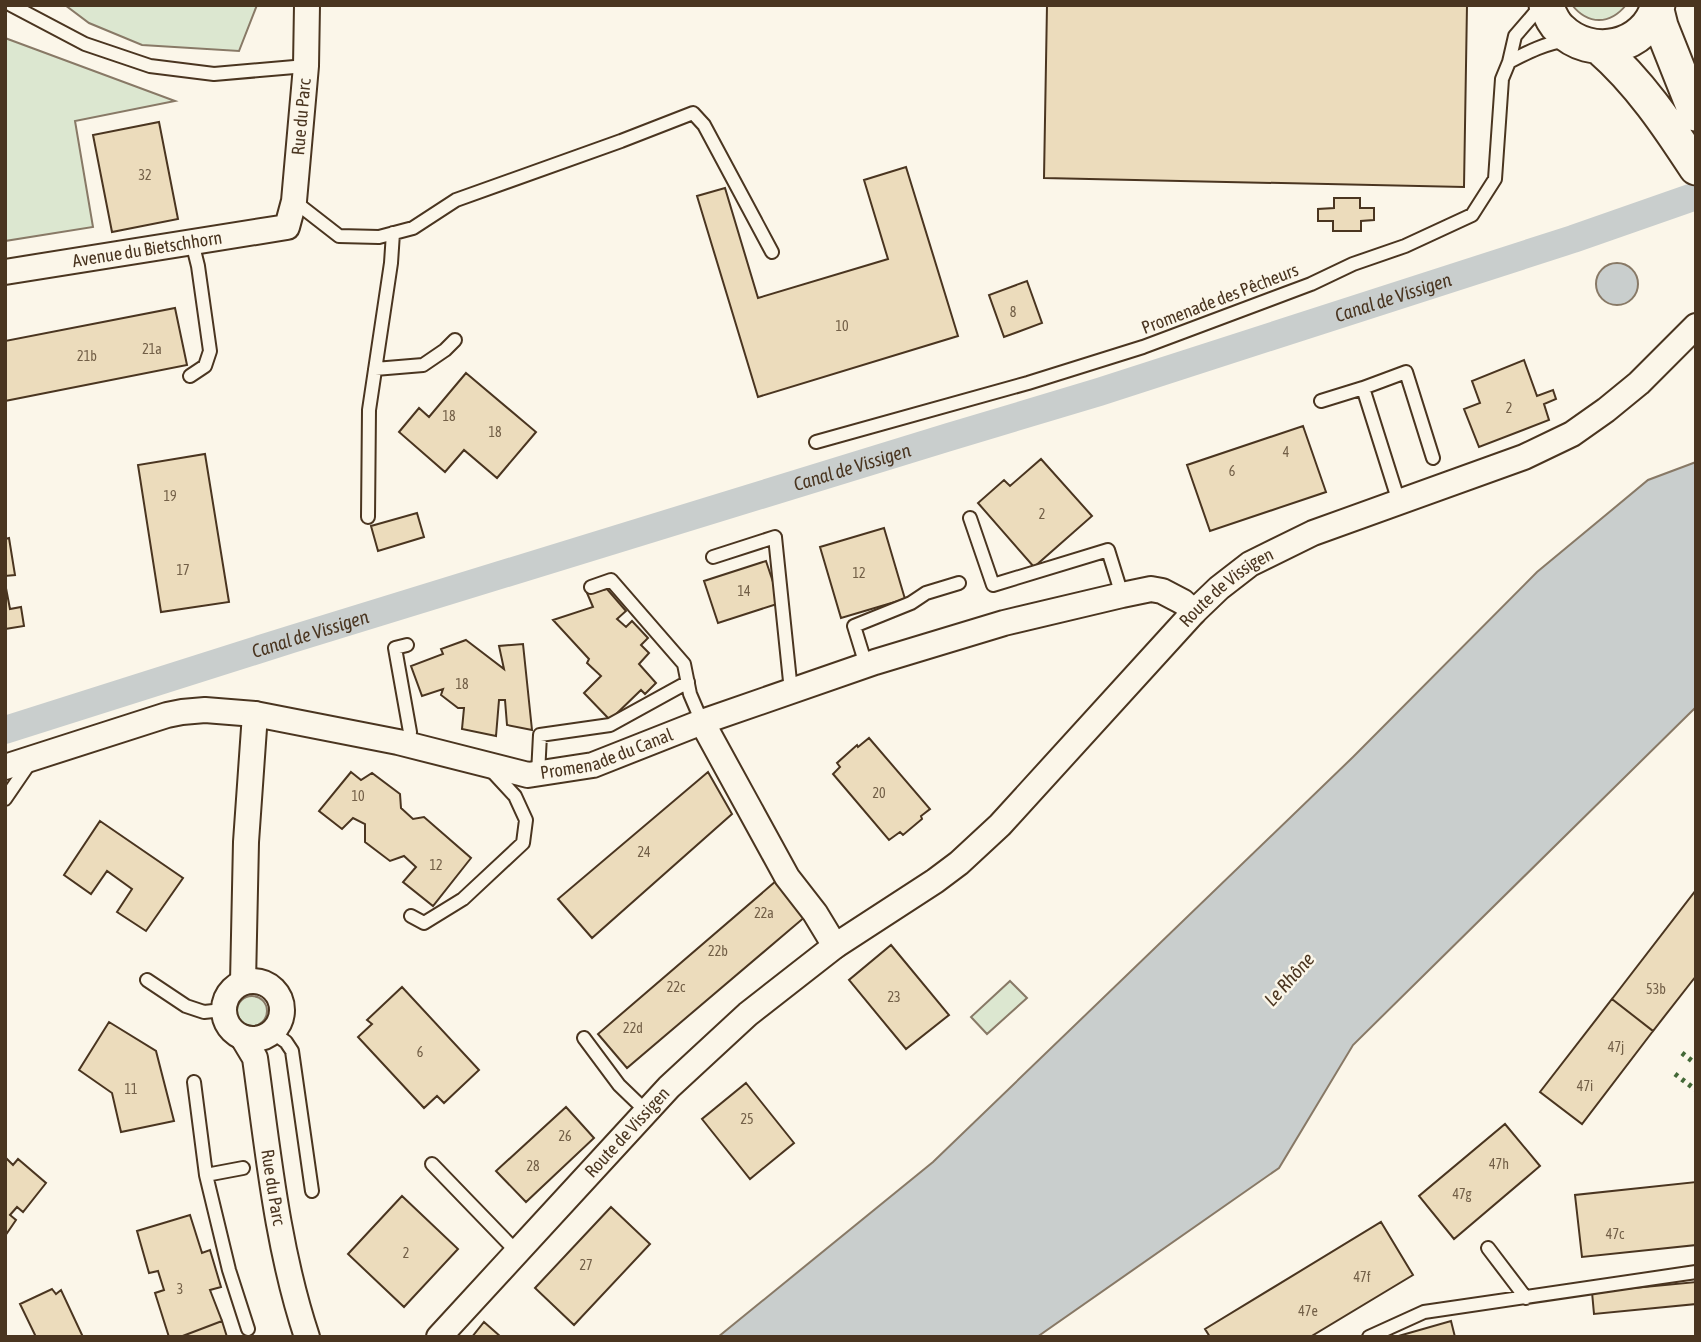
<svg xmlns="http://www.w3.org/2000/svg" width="1701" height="1342" font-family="'Asap Condensed',sans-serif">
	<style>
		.green { fill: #dce7d0; stroke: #887966; stroke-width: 2 }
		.water { fill: #c9cecd; stroke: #887966; stroke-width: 2 }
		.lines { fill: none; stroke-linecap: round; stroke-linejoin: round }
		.canal { stroke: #c9cecd; stroke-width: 28 }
		.building { fill: #ecdcbc; stroke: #4a3520; stroke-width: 2 }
		.service-casing { stroke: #4a3520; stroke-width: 16 }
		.minor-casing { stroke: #4a3520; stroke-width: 28 }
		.secondary-casing { stroke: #4a3520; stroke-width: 37 }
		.service { stroke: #fbf6e9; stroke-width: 12 }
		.minor { stroke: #fbf6e9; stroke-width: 24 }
		.secondary { stroke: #fbf6e9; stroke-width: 33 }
		.hedge { stroke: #436837; stroke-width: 5; stroke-dasharray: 3.5 5; stroke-linecap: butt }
		.labels { text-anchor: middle; stroke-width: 5; stroke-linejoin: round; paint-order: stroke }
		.number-label { font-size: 14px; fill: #725f47 }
		.street-label { font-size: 18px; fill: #4a3520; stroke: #fbf6e9 }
		.water-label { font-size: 19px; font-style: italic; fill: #4a3520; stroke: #fbf6e9 }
	</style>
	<rect width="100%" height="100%" fill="#fbf6e9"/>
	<path class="green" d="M65 5H257L239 51 142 45 89 23Z
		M1572 5H1626C1610 25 1588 25 1572 5Z
		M5 38 175 101 75 121 93 227 5 241Z
		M1010 981 1027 998 987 1034 971 1017Z
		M237 1011a15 15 0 1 1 30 0a15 15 0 1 1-30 0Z"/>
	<path class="water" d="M1596 284a21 21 0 1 1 42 0a21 21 0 1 1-42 0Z
		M1696 462V707L1353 1045 1279 1168 1037 1337H718L933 1162 1353 757 1537 572 1648 480Z"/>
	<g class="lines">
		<path class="canal" id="s1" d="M5 730 292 639 949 437 1099 392 1573 239 1696 196"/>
	</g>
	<path class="building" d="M1047 5H1467L1464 187 1044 178Z
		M159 122 178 219 112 232 93 135Z
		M906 167 958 336 758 397 697 196 725 188 758 298 888 259 864 180Z
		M1334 198H1360V208H1374V220L1361 221V231H1333V221H1318V209L1334 208Z
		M1027 281 1042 323 1004 337 989 295Z
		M175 308 187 365 5 401V341Z
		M1524 360 1537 396 1553 390 1556 399 1544 404 1549 420 1479 447 1464 409 1480 403 1472 381Z
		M466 373 536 432 497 478 464 450 445 472 399 432 419 408 429 417Z
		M1303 426 1326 492 1210 531 1187 465Z
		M205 454 229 602 161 612 138 465Z
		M1041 459 1092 516 1034 567 978 503 1004 480 1010 486Z
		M417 513 424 537 378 551 371 526Z
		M884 528 905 599 841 618 820 547Z
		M9 538 15 575 5 576V539Z
		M766 561 780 603 718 623 704 581Z
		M5 583 10 609 21 607 24 626 5 629Z
		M607 589 626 611 617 619 626 627 632 621 648 638 641 645 649 653 639 664 656 683 645 694 641 690 610 720 584 693 601 676 587 663 589 659 553 620 593 607 587 593Z
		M466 640 504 669 499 646 523 644 532 730 507 725 505 700H499L496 736 462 729 464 708H458L441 695 443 689 422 696 411 666 443 654 441 649Z
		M869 738 930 809 921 816 922 819 903 835 900 832 889 840 833 774 840 767 837 763 857 745 858 747Z
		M351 772 361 780 372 773 400 794 401 808 413 819 424 817 471 858 433 906 403 882 416 867 404 856 390 861 365 842V824L353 818 342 829 319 811Z
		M708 772 732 814 592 938 558 899Z
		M100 821 183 878 146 931 117 912 132 889 107 871 91 894 64 875Z
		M776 881 806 916 627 1068 598 1034Z
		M1696 890V976L1653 1031 1612 999Z
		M891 945 949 1015 906 1049 849 980Z
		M402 987 479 1070 444 1103 437 1096 424 1108 358 1037 372 1024 367 1020Z
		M1612 999 1653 1031 1582 1124 1540 1092Z
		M109 1022 156 1051 174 1121 121 1132 112 1093 79 1070Z
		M746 1083 794 1143 750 1179 702 1119Z
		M566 1107 594 1138 526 1202 496 1171Z
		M1505 1124 1540 1166 1454 1239 1419 1196Z
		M5 1157 13 1165 18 1159 46 1183 23 1212 17 1207 10 1215 16 1220 5 1236Z
		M1696 1182V1245L1582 1257 1575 1195Z
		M402 1196 458 1249 404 1307 348 1254Z
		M611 1207 650 1244 574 1325 535 1288Z
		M190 1215 202 1253 210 1250 221 1287 210 1290 222 1321 180 1337H169L155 1293 164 1290 158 1271 149 1273 137 1231Z
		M1381 1222 1413 1275 1310 1337H1210L1205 1329Z
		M1696 1282V1304L1594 1314 1592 1292Z
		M52 1289 56 1294 61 1290 83 1337H36L20 1304Z
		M222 1321 227 1337H180Z
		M1451 1321 1455 1337H1395Z
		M484 1322 501 1337H472Z"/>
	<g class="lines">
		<defs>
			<path id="service" d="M11 5 85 44 150 66 214 74 306 66
				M1509 62C1528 52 1546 43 1567 40
				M294 201 339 236 379 237 413 228 456 200 621 141 693 113 704 125 772 252
				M375 369 423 365 445 350 455 340
				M190 376 205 366 210 351 198 266 192 242
				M1363 388 1406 372 1433 458
				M1321 401 1363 388 1399 502
				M816 442 1028 383 1143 347 1311 284 1353 264 1405 246 1472 215 1495 179 1502 79 1509 62 1515 36 1534 14 1540 5
				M368 517 369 410 391 263 393 233
				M970 518 993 585 1108 550 1122 595
				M713 557 775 537 791 691
				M591 587 611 580 684 664 690 694 702 722
				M407 645 395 648 410 732 408 745
				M866 665 854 626 911 603 926 593 959 583
				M538 774 540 735 610 725 688 682
				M5 799 31 761
				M411 916 424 923 463 899 523 843 526 820 515 796 490 769
				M147 980 186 1006 204 1012 223 1010
				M272 1032 286 1042 292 1051 312 1191
				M584 1038 619 1085 646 1111
				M194 1082 206 1175 229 1270 248 1329
				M432 1164 517 1252
				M206 1175 243 1168
				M1488 1248 1526 1298
				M1369 1337 1424 1312 1696 1272"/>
			<g id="minor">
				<path id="s2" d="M5 272 287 227 294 201 306 66 307 5"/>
				<path d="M702 722 787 877 815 913 835 946"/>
				<path id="s3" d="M5 767 167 715 182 712 205 710 255 714 398 742 528 775 593 765 702 722 875 662 1004 623 1122 595 1151 589 1162 591 1183 602 1194 612"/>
				<circle cx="253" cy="1010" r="29"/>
				<path d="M243 982 246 842 255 714"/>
				<path id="s4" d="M243 1038 255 1058C268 1151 277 1247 307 1337"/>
				<path id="s5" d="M439 1337 669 1087 748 1014 835 946 935 881 959 863 1000 825 1194 612 1219 588 1250 564 1313 533 1524 457 1572 434 1606 410 1639 383 1696 326"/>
			</g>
			<path id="secondary" d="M1546 5C1550 14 1553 23 1560 29 1591 60 1646 49 1658 5
				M1657 10 1661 26 1696 114
				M1600 48C1639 82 1668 125 1696 168"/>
		</defs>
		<use href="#service" class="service-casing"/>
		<use href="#minor" class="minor-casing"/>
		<use href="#secondary" class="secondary-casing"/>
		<use href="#service" class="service"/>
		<use href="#minor" class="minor"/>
		<use href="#secondary" class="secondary"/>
		<path class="hedge" d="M1682 1053 1696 1064
			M1675 1074 1696 1090"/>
	</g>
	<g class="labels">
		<g class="number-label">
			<text x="145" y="180">32</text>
			<text x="1013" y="317">8</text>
			<text x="842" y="331">10</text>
			<text x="152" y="354">21a</text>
			<text x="87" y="361">21b</text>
			<text x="1509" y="413">2</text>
			<text x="449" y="421">18</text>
			<text x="495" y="437">18</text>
			<text x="1286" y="457">4</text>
			<text x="1232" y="476">6</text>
			<text x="170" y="501">19</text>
			<text x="1042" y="519">2</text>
			<text x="183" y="575">17</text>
			<text x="859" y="578">12</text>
			<text x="744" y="596">14</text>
			<text x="462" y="689">18</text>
			<text x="879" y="798">20</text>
			<text x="358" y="801">10</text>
			<text x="644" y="857">24</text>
			<text x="436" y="870">12</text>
			<text x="764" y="918">22a</text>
			<text x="718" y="956">22b</text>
			<text x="676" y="992">22c</text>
			<text x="1656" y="994">53b</text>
			<text x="894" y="1002">23</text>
			<text x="633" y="1033">22d</text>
			<text x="1616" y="1052">47j</text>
			<text x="420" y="1057">6</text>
			<text x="1585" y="1091">47i</text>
			<text x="131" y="1094">11</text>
			<text x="747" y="1124">25</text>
			<text x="565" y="1141">26</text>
			<text x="1499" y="1169">47h</text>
			<text x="533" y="1171">28</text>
			<text x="1462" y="1199">47g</text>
			<text x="1615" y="1239">47c</text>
			<text x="406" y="1258">2</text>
			<text x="586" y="1270">27</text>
			<text x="1362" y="1282">47f</text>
			<text x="180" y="1294">3</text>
			<text x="1308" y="1316">47e</text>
		</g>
		<g class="street-label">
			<text dy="6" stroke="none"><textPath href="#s2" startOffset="397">Rue du Parc</textPath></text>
			<text dy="6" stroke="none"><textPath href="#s2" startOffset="144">Avenue du Bietschhorn</textPath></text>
			<text transform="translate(1220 299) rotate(-21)" y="6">Promenade des Pêcheurs</text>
			<text dy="6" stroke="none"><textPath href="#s5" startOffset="1092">Route de Vissigen</textPath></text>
			<text dy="6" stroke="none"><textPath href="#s3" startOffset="620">Promenade du Canal</textPath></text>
			<text dy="6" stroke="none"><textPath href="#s5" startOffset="278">Route de Vissigen</textPath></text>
			<text dy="6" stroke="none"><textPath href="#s4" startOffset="154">Rue du Parc</textPath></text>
		</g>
		<g class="water-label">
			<text dy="7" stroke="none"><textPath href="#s1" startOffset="1454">Canal de Vissigen</textPath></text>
			<text dy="7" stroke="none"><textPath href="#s1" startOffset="887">Canal de Vissigen</textPath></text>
			<text dy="7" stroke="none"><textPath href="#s1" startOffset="320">Canal de Vissigen</textPath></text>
			<text transform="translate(1289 979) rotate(-48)" y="7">Le Rhône</text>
		</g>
	</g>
	<rect width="1701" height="1342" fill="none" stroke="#4a3520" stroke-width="14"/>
</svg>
